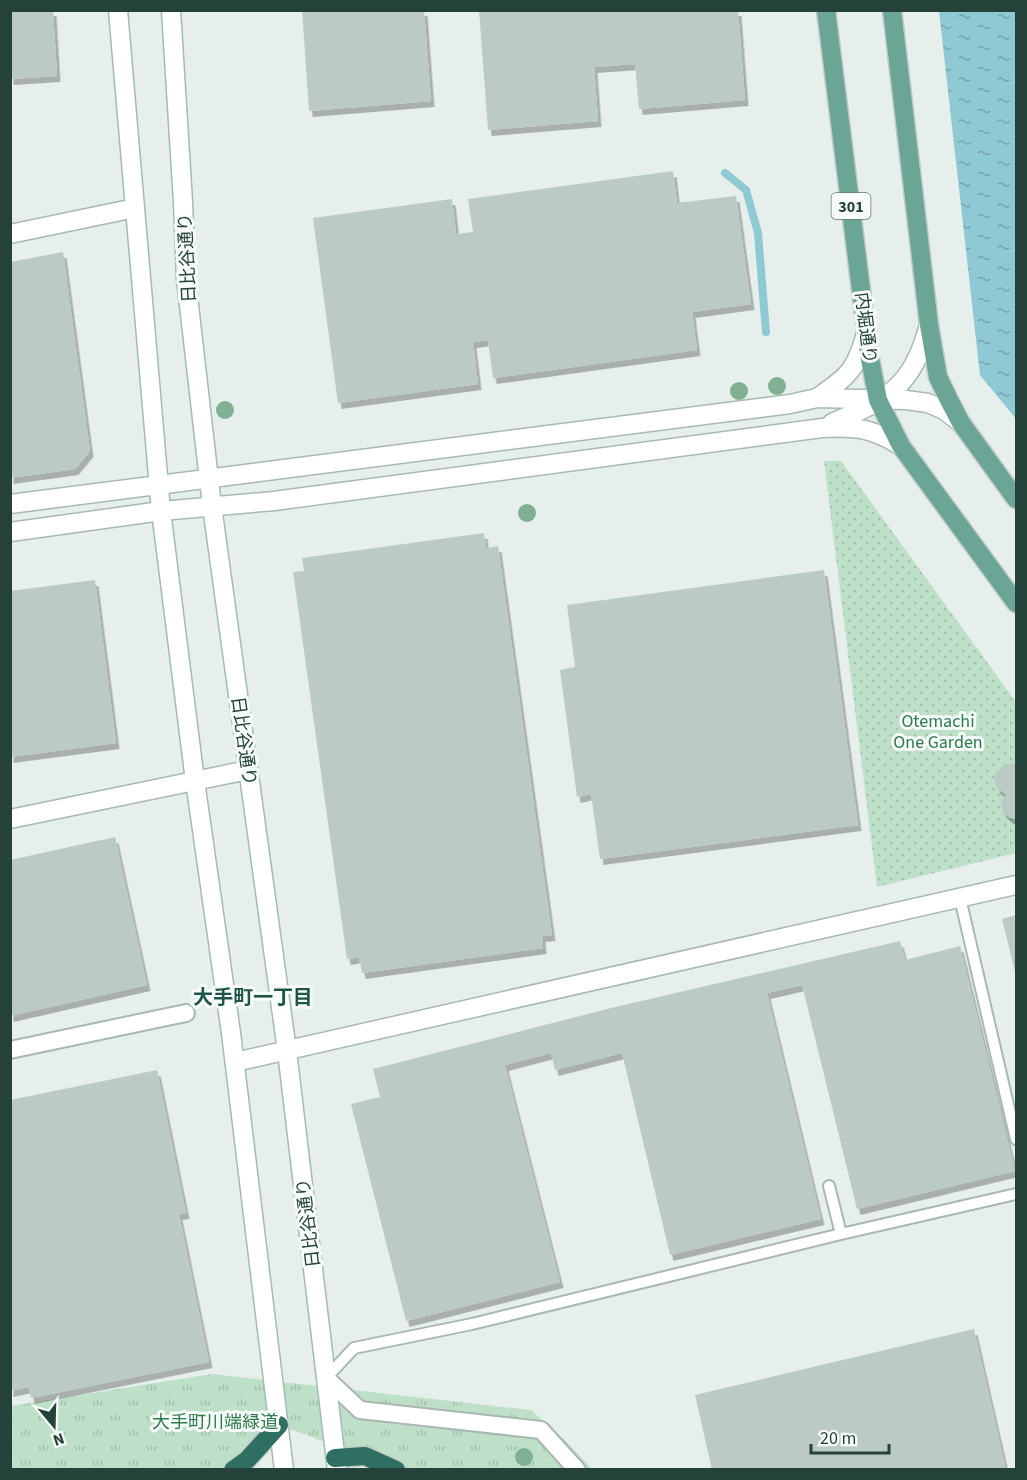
<svg xmlns="http://www.w3.org/2000/svg" width="1027" height="1480" font-family="'Source Sans 3','Noto Sans JP',sans-serif">
	<style>
		.grass { fill: url(#grass-dots) }
		.park { fill: url(#park-tufts) }
		.water { fill: url(#water-ripples) }
		.lines { fill: none; stroke-linecap: round; stroke-linejoin: round }
		.stream { stroke: #8ec9d4; stroke-width: 8 }
		.building { fill: #bbcac4; filter: url(#shadow) }
		.service-casing { stroke: #a8b8b2; stroke-width: 14 }
		.pedestrian-casing { stroke: #a8b8b2; stroke-width: 20 }
		.minor-casing { stroke: #a8b8b2; stroke-width: 21 }
		.tertiary-casing { stroke: #a8b8b2; stroke-width: 21 }
		.secondary-casing { stroke: #a4bbb3; stroke-width: 21 }
		.primary-casing { stroke: #c2cac8; stroke-width: 21 }
		.motorway-casing { stroke: #c2cac8; stroke-width: 21 }
		.service { stroke: #fff; stroke-width: 10 }
		.pedestrian { stroke: #fff; stroke-width: 16 }
		.minor { stroke: #fff; stroke-width: 18 }
		.tertiary { stroke: #fff; stroke-width: 18 }
		.secondary { stroke: #fff; stroke-width: 18 }
		.primary { stroke: #6aa596; stroke-width: 18 }
		.motorway { stroke: #2f6f62; stroke-width: 18 }
		.tree { fill: #80af93 }
		.labels { text-anchor: middle; stroke-width: 6; stroke-linejoin: round; paint-order: stroke }
		.shield { fill: #f7fbf9; stroke: #637a73; stroke-width: 1.5 }
		.shield-label { font-size: 16px; font-weight: bold; fill: #24423a }
		.street-label { font-size: 18px; fill: #24423a; stroke: #f7fbf9 }
		.park-label { font-size: 18px; fill: #2d7a4b; stroke: #f7fbf9 }
		.neighbourhood-label { font-size: 20px; font-weight: bold; fill: #1f5548; stroke: #f7fbf9 }
	</style>
	<defs>
		<pattern id="grass-dots" width="8" height="8" patternUnits="userSpaceOnUse" patternTransform="scale(1.5)"><rect width="8" height="8" fill="#bfe0c8"/><path d="M2 2h.1M6 6h.1" fill="none" stroke="#a4c1ad" stroke-width="1.8" stroke-linecap="round"/></pattern>
		<pattern id="park-tufts" width="24" height="20" patternUnits="userSpaceOnUse" patternTransform="scale(1.5)"><rect width="24" height="20" fill="#bfe0c8"/><path d="M3 7l-1-3M5 7V3M7 7l1-3M15 17l-1-3M17 17v-4M19 17l1-3" fill="none" stroke="#a4c1ad"/></pattern>
		<pattern id="water-ripples" width="26" height="14" patternUnits="userSpaceOnUse" patternTransform="scale(1.5)"><rect width="26" height="14" fill="#8ec9d4"/><path d="M2 4q2-2 4 0t4 0M15 11q2-2 4 0t4 0" fill="none" stroke="#74a5ad"/></pattern>
		<filter id="shadow"><feDropShadow dx="3.5" dy="6" stdDeviation="0" flood-color="#0004"/></filter>
	</defs>
	<rect width="100%" height="100%" fill="#e6efeb"/>
	<path class="grass" d="M824 461H841L1016 702V853L877 887Z"/>
	<path class="park" d="M212 1374 531 1410 565 1440 592 1469H398L279 1425 233 1469 11 1470V1406Z"/>
	<path class="water" d="M939 11H1016V419L980 375Z"/>
	<g class="lines">
		<path class="stream" d="M725 173 746 190 758 233 766 332"/>
	</g>
	<path class="building" d="M10 10H53L57 76 10 79Z
		M302 10H424L431 101 309 111Z
		M479 10H738L745 100 639 109 635 64 594 67 598 121 488 130Z
		M673 171 677 203 736 196 751 304 692 312 697 350 493 378 488 340 473 342 478 384 338 403 313 218 452 199 456 234 473 232 468 199Z
		M63 252 90 451 75 469 10 478V262Z
		M484 533 486 548 498 546 552 935 542 936 543 948 362 973 359 957 347 959 293 572 304 571 302 558Z
		M824 570 858 825 600 859 591 794 577 797 560 670 575 667 567 605Z
		M95 580 116 743 10 757V591Z
		M1012 763 1016 764V818L1015 819 1010 818 1003 812 1001 803 1006 795 997 788 994 778 996 773 1001 767Z
		M115 837 147 985 10 1016V860Z
		M1016 915V976L1002 919Z
		M900 941 905 960 960 946 1015 1171 857 1209 802 985 767 993 821 1219 670 1255 622 1053 555 1070 551 1053 505 1065 560 1282 406 1321 351 1104 380 1097 373 1069 611 1008Z
		M157 1070 186 1213 179 1214 209 1362 31 1398 29 1387 10 1391V1100Z
		M974 1329 1006 1470H712L695 1395Z"/>
	<g class="lines">
		<defs>
			<path id="service" d="M960 898 1016 1139
				M829 1186 841 1234
				M326 1378 354 1348 472 1324 841 1234 1016 1194"/>
			<path id="pedestrian" d="M10 1050 186 1013
				M326 1378 360 1410 541 1430 577 1470"/>
			<path id="minor" d="M10 234 135 208"/>
			<path id="tertiary" d="M817 398C850 375 856 370 867 330
				M832 423C889 399 912 387 929 325
				M10 504 790 404 817 398 906 400 928 403 944 410 961 423
				M10 532 161 511 274 501 822 428C855 426 872 428 901 446
				M10 819 248 770
				M235 1062 1016 885"/>
			<path id="secondary" d="M118 10 161 511 195 781 231 1033 284 1470
				M171 10 183 202 186 279 212 506 287 1051 337 1470"/>
			<path id="primary" d="M826 10 869 354 878 400 901 446 1016 603
				M892 10 929 325 938 377 949 400 961 423 1016 499"/>
			<path id="motorway" d="M335 1458 365 1456 396 1470
				M233 1470 247 1460 279 1425"/>
		</defs>
		<use href="#service" class="service-casing"/>
		<use href="#pedestrian" class="pedestrian-casing"/>
		<use href="#minor" class="minor-casing"/>
		<use href="#tertiary" class="tertiary-casing"/>
		<use href="#secondary" class="secondary-casing"/>
		<use href="#primary" class="primary-casing"/>
		<use href="#motorway" class="motorway-casing"/>
		<use href="#service" class="service"/>
		<use href="#pedestrian" class="pedestrian"/>
		<use href="#minor" class="minor"/>
		<use href="#tertiary" class="tertiary"/>
		<use href="#secondary" class="secondary"/>
		<use href="#primary" class="primary"/>
		<use href="#motorway" class="motorway"/>
	</g>
	<g class="tree">
		<circle cx="777" cy="386" r="9"/>
		<circle cx="739" cy="391" r="9"/>
		<circle cx="225" cy="410" r="9"/>
		<circle cx="527" cy="513" r="9"/>
		<circle cx="524" cy="1457" r="9"/>
	</g>
	<g class="labels">
		<rect class="shield" x="831.5" y="193" width="39" height="26" rx="4.5"/>
		<g class="shield-label">
			<text x="851" y="212">301</text>
		</g>
		<g class="street-label">
			<text transform="translate(187 258) rotate(-93)" y="6">日比谷通り</text>
			<text transform="translate(866 328) rotate(83)" y="6">内堀通り</text>
			<text transform="translate(244 741) rotate(82)" y="6">日比谷通り</text>
			<text transform="translate(308 1223) rotate(-97)" y="6">日比谷通り</text>
		</g>
		<g class="park-label">
			<text x="938" y="727">Otemachi<tspan x="938" dy="21">One Garden</tspan></text>
			<text x="215" y="1428">大手町川端緑道</text>
		</g>
		<g class="neighbourhood-label">
			<text x="253" y="1004">大手町一丁目</text>
		</g>
	</g>
	<rect width="1027" height="1480" fill="none" stroke="#24423a" stroke-width="24"/>
	<g transform="translate(54 1426) rotate(161)" stroke="#f7fbf9" stroke-width="4.5" paint-order="stroke">
	<path d="M0-4.5L10 22L0 15L-10 22Z" fill="#24423a"/>
	<text y="-9" font-size="16" font-weight="bold" text-anchor="middle" fill="#24423a">N</text>
	</g>
	<path d="M811 1444v9h78v-9" fill="none" stroke="#24423a" stroke-width="3"/>
	<text x="820" y="1444" font-size="18" fill="#24423a" stroke="#f7fbf9" stroke-width="4.5" paint-order="stroke">20 m</text>
</svg>
